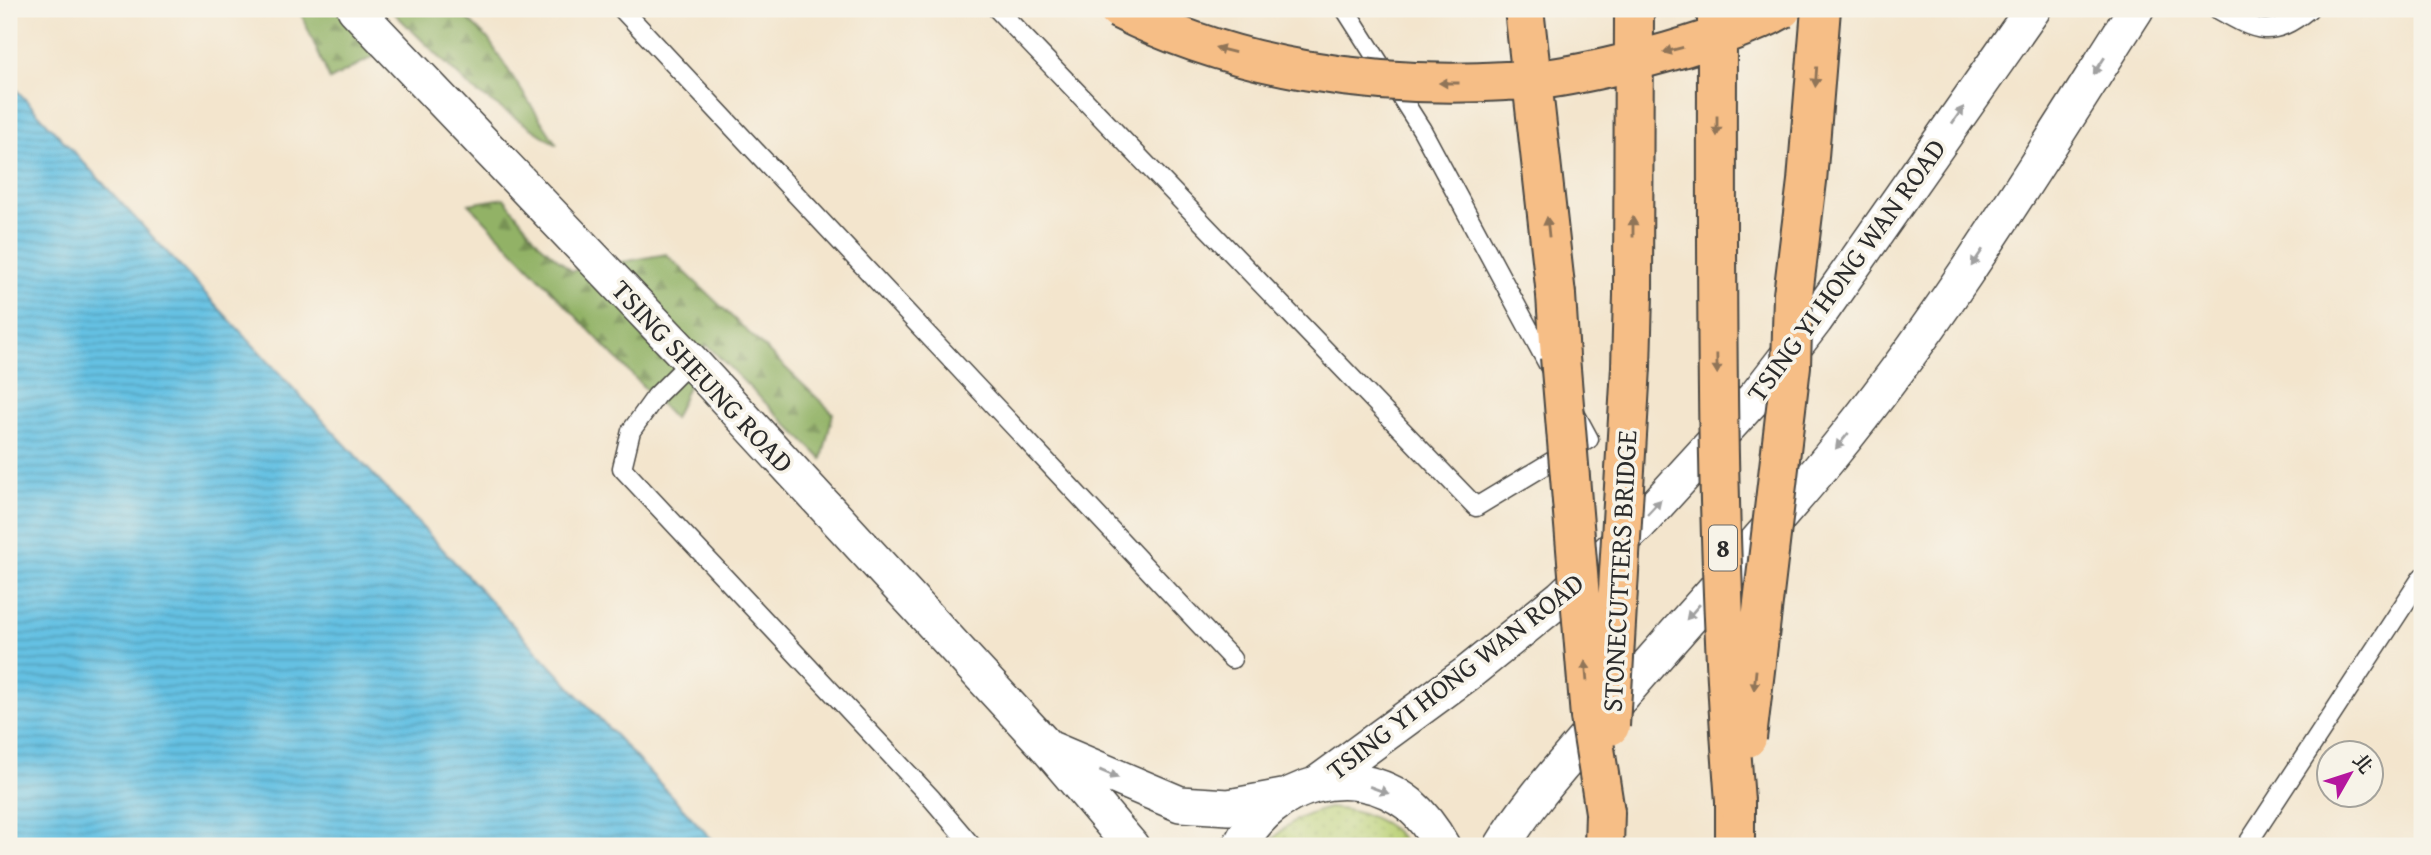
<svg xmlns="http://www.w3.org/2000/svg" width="2431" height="855" font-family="'Gentium Book Plus','Noto Serif TC',serif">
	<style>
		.grass { fill: url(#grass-dots); stroke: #727e50; stroke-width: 2 }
		.forest { fill: url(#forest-firs); stroke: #5e6e48; stroke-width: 2 }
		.water { fill: url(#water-rules); stroke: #487687; stroke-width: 2 }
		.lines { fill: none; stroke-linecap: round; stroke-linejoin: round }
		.lane-casing { stroke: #494743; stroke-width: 21 }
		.street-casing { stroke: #494743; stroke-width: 38 }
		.highway-casing { stroke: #494743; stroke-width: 42 }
		.lane { stroke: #fff; stroke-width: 18 }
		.street { stroke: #fff; stroke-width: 35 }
		.highway { stroke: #f6be86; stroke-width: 38 }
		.highway-bridge-casing { stroke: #494743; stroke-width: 42; stroke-linecap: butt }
		.highway-bridge { stroke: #f6be86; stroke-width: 38 }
		.oneway { fill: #907458 }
		.oneway2 { fill: #a0a0a0 }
		.labels { text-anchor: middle; stroke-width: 7; stroke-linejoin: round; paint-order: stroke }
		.shield { fill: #f7f3e8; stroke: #686764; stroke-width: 2 }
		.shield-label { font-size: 26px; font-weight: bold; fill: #2b2b2b }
		.street-label { font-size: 28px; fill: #2b2b2b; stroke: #f7f3e8 }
	</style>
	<defs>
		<pattern id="grass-dots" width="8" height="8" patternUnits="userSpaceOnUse" patternTransform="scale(1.75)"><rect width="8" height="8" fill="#b9d075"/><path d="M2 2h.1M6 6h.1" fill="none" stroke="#9fb365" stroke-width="1.8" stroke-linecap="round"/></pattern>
		<pattern id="forest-firs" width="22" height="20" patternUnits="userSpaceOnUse" patternTransform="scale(1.75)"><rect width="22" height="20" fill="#92b266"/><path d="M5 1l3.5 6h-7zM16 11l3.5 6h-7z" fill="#779154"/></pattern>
		<pattern id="water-rules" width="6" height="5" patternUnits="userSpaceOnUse" patternTransform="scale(1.75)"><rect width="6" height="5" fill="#65c1e3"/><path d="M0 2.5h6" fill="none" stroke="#539db8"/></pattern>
	</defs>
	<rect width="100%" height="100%" fill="#f7f3e8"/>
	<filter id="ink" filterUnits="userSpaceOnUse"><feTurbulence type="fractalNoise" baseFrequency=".0143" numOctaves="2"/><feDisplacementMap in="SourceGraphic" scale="14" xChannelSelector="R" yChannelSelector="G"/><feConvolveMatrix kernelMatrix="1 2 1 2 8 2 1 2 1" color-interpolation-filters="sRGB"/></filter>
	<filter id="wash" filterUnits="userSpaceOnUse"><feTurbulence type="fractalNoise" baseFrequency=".00686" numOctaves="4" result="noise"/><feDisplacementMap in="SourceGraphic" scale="28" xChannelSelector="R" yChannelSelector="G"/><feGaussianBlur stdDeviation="1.57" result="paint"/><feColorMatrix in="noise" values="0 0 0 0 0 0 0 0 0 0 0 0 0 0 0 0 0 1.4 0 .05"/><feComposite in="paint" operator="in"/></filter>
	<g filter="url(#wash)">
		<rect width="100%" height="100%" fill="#f3e5cd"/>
		<path class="grass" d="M1329 808C1361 811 1389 818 1408 846H1268C1284 823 1303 815 1329 808Z"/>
		<path class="forest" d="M299 9H353L376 55 330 80Z
			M390 9H457L488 39 557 145 473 90Z
			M504 198 539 243 572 271 666 254 833 413 822 459 706 344 674 419 469 204Z"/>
		<path class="water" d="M9 82 718 846H9Z"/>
	</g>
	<g filter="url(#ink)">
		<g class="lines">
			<defs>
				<path id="lane" d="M622 9 1232 659
					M997 9 1476 507 1589 439 1575 413
					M1345 9 1422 130 1551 370
					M2217 9C2256 31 2271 40 2309 9
					M691 361 656 396 631 431 622 468 932 799 972 846
					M2246 846 2422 577"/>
				<path id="street" d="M355 9 691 361 1047 747 1131 846
					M1053 750 1180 804 1229 807 1283 797
					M1318 783 1468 673 1562 597 1640 523 1758 394 1815 320 2033 9
					M1240 846C1271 784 1352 760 1409 804 1423 816 1433 830 1442 846
					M1502 846C1528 803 1563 765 1596 726 1672 635 1754 549 1829 458 1944 318 2038 162 2136 9"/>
				<path id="highway" d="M1556 295 1560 357
					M1793 295 1807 181 1821 9
					M1631 367 1633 295
					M1735 801V846
					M1604 846 1605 812"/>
			</defs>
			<use href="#lane" class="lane-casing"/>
			<use href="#street" class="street-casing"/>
			<use href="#highway" class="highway-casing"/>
			<use href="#lane" class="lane"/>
			<use href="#street" class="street"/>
			<use href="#highway" class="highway"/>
			<defs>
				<path id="highway-bridge" d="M1118 9C1235 69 1376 89 1506 81 1524 80 1542 80 1559 77 1596 71 1632 62 1668 52 1702 42 1752 26 1782 9
					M1524 9 1556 295
					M1717 9C1717 273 1714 538 1735 801
					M1633 295 1634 9
					M1560 357 1590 717 1605 812
					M1610 726 1631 367
					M1747 738 1791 366 1793 295"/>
			</defs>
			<use href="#highway-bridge" class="highway-bridge-casing"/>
			<use href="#highway-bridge" class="highway-bridge"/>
		</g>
		<defs><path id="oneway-solid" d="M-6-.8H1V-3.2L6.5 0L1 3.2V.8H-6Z" transform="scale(1.75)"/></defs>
		<g class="oneway">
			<use href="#oneway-solid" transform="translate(1225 50) rotate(-165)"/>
			<use href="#oneway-solid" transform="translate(1673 50) rotate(165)"/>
			<use href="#oneway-solid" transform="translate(1816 77) rotate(94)"/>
			<use href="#oneway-solid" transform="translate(1449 83) rotate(-180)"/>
			<use href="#oneway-solid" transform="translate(1717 126) rotate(90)"/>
			<use href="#oneway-solid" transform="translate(1548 227) rotate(-96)"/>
			<use href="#oneway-solid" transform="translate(1633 227) rotate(-90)"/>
			<use href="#oneway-solid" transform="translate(1717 364) rotate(89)"/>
			<use href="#oneway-solid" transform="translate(1586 671) rotate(-95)"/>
			<use href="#oneway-solid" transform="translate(1755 680) rotate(96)"/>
		</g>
		<g class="oneway2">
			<use href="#oneway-solid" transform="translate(2099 66) rotate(123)"/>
			<use href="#oneway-solid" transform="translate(1958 115) rotate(-55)"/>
			<use href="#oneway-solid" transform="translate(1977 258) rotate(124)"/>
			<use href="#oneway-solid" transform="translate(1842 441) rotate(129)"/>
			<use href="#oneway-solid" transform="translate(1654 507) rotate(-47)"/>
			<use href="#oneway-solid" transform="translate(1693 612) rotate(131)"/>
			<use href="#oneway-solid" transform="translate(1109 774) rotate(23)"/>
			<use href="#oneway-solid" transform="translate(1379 790) rotate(20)"/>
		</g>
	</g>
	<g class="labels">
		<rect class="shield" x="1709" y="525.5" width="28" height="45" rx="5"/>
		<g class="shield-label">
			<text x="1723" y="557">8</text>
		</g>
		<g class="street-label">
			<text transform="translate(1846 270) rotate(-54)" y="10">TSING YI HONG WAN ROAD</text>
			<text transform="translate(703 376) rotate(47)" y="10">TSING SHEUNG ROAD</text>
			<text transform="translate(1619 571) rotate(-87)" y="10">STONECUTTERS BRIDGE</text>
			<text transform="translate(1455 676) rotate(-38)" y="10">TSING YI HONG WAN ROAD</text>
		</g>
	</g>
	<rect width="2431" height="855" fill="none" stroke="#f7f3e8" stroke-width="35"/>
	<g transform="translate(2350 774) rotate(51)"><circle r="33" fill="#f7f3e8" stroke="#a5a39c" stroke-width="2"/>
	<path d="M0-5L12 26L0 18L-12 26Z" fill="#b5179e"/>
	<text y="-10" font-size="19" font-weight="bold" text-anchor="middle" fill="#2b2b2b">北</text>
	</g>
</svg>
